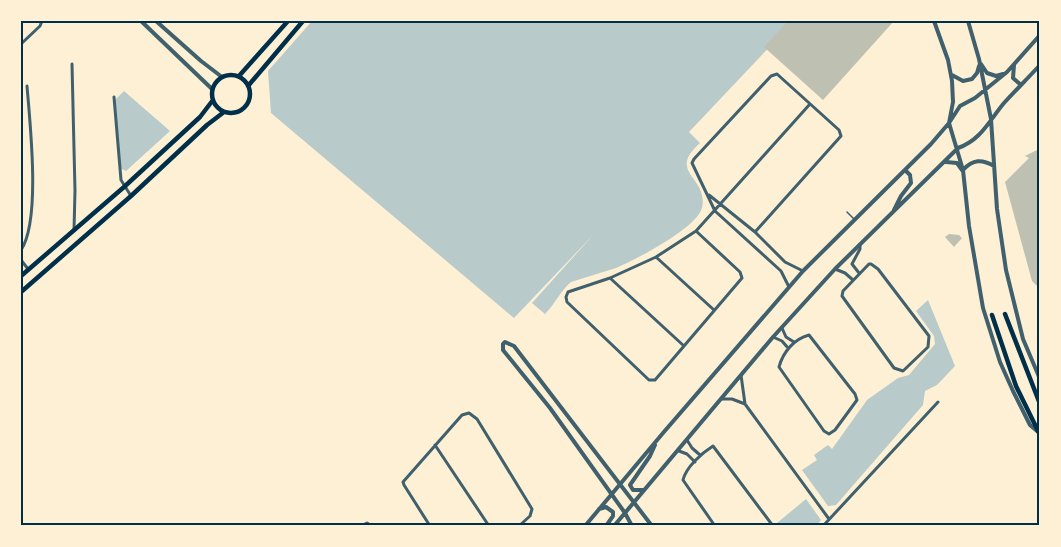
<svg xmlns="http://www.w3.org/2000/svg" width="1061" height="547" font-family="Commissioner,sans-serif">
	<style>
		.green { fill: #b9caca }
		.building { fill: #bec0b2 }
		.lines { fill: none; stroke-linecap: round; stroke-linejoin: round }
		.service { stroke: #3f606c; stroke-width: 1.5 }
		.minor { stroke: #3f606c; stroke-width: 3 }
		.tertiary { stroke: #3f606c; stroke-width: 4 }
		.secondary { stroke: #003049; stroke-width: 4.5 }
		.primary { stroke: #003049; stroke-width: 4.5 }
		.neatline { fill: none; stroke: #003049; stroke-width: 2 }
	</style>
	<rect width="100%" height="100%" fill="#fdf0d5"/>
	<path class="green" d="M312 21H794L689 132 700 143C666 173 709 177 702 208 697 228 635 260 616 268 601 273 586 277 571 282 561 290 555 304 545 314L532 303 594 234 514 318 271 113 268 71Z
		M124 91 170 131 126 171 120 168 114 101Z
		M928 300 955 366 937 385 925 391 923 405 836 505 828 506 802 470 817 460 814 455 828 445 832 449 867 400 898 378 909 375 935 344 934 336 916 311Z
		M806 499 821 520 816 526H777V523Z"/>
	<path class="building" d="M788 21H894L823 100 764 47Z
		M1039 149 1040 150V289L1032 281 1005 182 1029 158 1025 156Z
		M949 234 959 235 962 238 954 247 945 237Z"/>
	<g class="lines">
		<path class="service" d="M847 212 854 219"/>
		<path class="minor" d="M21 44 40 26 42 21
			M72 64 75 191 74 230
			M114 97 121 180 131 196
			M709 195 755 232 785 262 803 271
			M696 231 740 272 742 278 661 373 655 380H649L567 302 566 297 568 292 610 278 656 257 696 231 810 104
			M755 232 841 136 839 130 777 74 771 76 694 159 692 163 715 211 781 271 789 287
			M21 250C41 220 30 124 27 86
			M656 257 714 310
			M21 260 28 269
			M869 264H871L878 269 929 336 928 347 903 371 894 368 842 296 843 291Z
			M835 269 845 273 853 280
			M859 273 852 264 860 249V245
			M610 278 684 346
			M782 328 786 337 794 342
			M809 335 855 394 857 400 835 430 829 434 824 431 779 367C783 352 794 339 809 335Z
			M773 337 782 341 788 348
			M741 375 745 404 829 519
			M721 399H732L745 404
			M687 440 692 448 700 455
			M435 445 489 526
			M679 451 687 454 695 462
			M361 526 367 523 372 526
			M430 526 404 485 403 482 462 415 469 413 477 419 532 509 530 516 519 526
			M715 526 683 480C686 467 702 453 713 446L773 526
			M823 526 938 402"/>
		<path class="tertiary" d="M141 21 212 89
			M156 21 201 61 222 77
			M934 21 948 60 952 81 953 102 949 123 963 170 969 226 983 308 1000 362 1013 391 1030 425 1037 431
			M968 21 979 59 991 119 997 209 1006 270 1023 339 1040 379
			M981 64 987 73 996 76 1003 74
			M1014 65 1013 78 1021 85
			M952 75 963 81 972 79 977 73 979 66
			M946 162 957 163 962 170
			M963 170C973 159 982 159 994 166
			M894 210 901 196 911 183 910 175 905 170
			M643 490H633L630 485 650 456 655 445
			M599 509 606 507 613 512V516L606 526
			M585 526 663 433 803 271 931 144 949 123 960 106 975 98 1007 72 1040 35
			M614 526 773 337 835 269 958 148C981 140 989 121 1004 103 1016 90 1028 78 1040 65
			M632 526 625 513 550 408 503 350V344L505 342 514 346 652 526"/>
		<path class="secondary" d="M212 94a19 19 0 1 1 38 0a19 19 0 1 1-38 0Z
			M239 76 288 21
			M248 86 303 21
			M21 276 124 187 200 117 213 100
			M21 292 131 196 207 125 224 112"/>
		<path class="primary" d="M1005 314 1040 404
			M992 315 1016 386 1040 435"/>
	</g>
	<rect width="1061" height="547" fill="none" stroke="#fdf0d5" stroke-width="45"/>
	<rect x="22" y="22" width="1016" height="502" class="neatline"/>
</svg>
